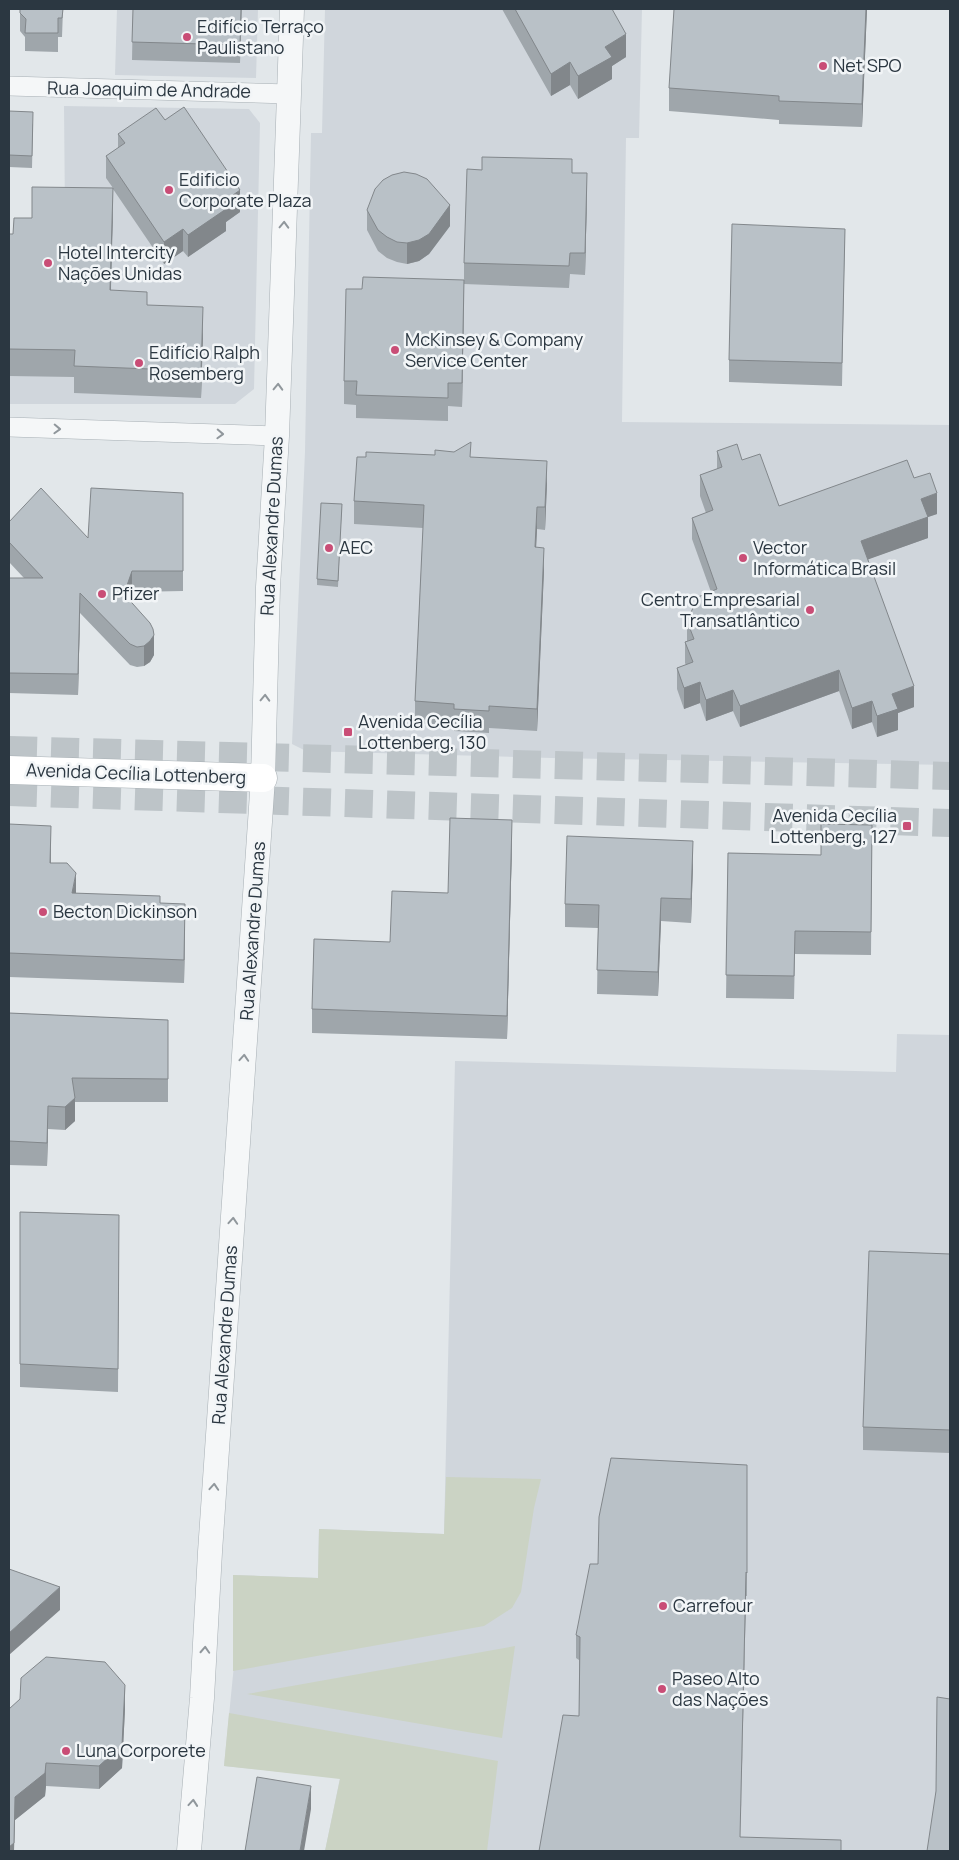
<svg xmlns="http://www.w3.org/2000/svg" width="959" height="1860" font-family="Manrope,sans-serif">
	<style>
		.built { fill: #d0d6dc }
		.green { fill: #cbd3c4 }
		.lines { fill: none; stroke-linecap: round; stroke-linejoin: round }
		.secondary-tunnel { stroke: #bdc4c8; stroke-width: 28; stroke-dasharray: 28 14; stroke-linecap: butt }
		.minor-casing { stroke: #a7afb4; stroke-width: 20 }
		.tertiary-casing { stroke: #a7afb4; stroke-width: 25 }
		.secondary-casing { stroke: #a7afb4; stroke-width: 29 }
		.minor { stroke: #f5f7f8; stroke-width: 19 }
		.tertiary { stroke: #f5f7f8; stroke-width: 24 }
		.secondary { stroke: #fff; stroke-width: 28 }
		.wall { fill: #9fa6ab }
		.shaded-wall { fill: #82878b }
		.building { fill: #b9c1c7; stroke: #82878b }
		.oneway { stroke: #90979c }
		.poi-dot { fill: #c94d76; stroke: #f2f5f7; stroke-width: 2 }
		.labels { text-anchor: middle; stroke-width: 5; stroke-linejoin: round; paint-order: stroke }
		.poi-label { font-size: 18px; fill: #2b3741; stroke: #f2f5f7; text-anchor: start }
		.street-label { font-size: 18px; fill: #2b3741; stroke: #f2f5f7 }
	</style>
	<rect width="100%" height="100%" fill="#e2e7ea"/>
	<path class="built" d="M117 9H258L256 78 115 75Z
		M325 9H642L639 138H626L622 422 950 425V765L552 758 306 751 292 744 305 452 311 133H322Z
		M64 106 249 109 260 123 254 389 235 404H9V376H44L65 215Z
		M897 1034 950 1035V1851H325L340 1778 224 1766 234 1665 233 1575 318 1578 319 1529 444 1534 455 1061 896 1072Z"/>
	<path class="green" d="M446 1477 541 1479 534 1508 521 1592 512 1608 484 1626 233 1671V1575L318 1578 319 1529 444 1534Z
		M515 1646 502 1738 247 1694Z
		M229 1713 498 1761 487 1851H325L340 1779 224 1766Z"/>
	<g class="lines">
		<path class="secondary-tunnel" d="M9 750 950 776
			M9 792 950 823"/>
		<defs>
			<path id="minor" d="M9 86 289 94
				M9 427 277 436"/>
			<path id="tertiary" d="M189 1851 202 1698 210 1552 263 778 268 587 277 436 292 9"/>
			<path id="secondary" d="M9 770 263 778"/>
		</defs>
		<use href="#minor" class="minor-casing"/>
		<use href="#tertiary" class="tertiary-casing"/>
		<use href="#secondary" class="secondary-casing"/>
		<use href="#minor" class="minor"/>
		<use href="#tertiary" class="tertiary"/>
		<use href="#secondary" class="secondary"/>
	</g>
	<path class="wall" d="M20 9H63L62 37H58V52L25 51V37L20 31Z
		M133 9H242L240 63 132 60Z
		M502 9H612L626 57 612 66V79L578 99 570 85 551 96Z
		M867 9 862 127 779 124V120L669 111V88Z
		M9 111 33 124 32 168 9 167Z
		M165 120 240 212 226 222V231L188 257 183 251 164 264 113 189 111 290 147 305 203 334 201 398 74 393V377L9 376V234H13L32 218 113 188 106 178V156L118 148V134Z
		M572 173 587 195 585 275 570 274 569 288 464 284 462 407 448 406V421L356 418V405L344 404V381L362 289 464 280V263Z
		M367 210 450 226 429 254 419 261 407 264 397 262 387 258 378 251 367 230Z
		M845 229 842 386 729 382V360Z
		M717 451 742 460 779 506 914 478 937 514 928 517V538L868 559 914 707 898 713V730L877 737 872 722 852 729 839 691 740 727 733 711 706 721 700 703 684 709 677 689V668L686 665 685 663V642L687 641V621L711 592 692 539V518L706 513 700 496V475L717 469Z
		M366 457H471L547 483 545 530 537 529 536 547 544 570 537 731 489 728V733L454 731V726L415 723V701L423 528 354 524V501Z
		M183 493V591L132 592 129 600 154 655 150 662 144 666 137 667 130 665 80 613 78 695 9 693V578H24L9 562V522L88 538Z
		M342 504 338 587 317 585V579Z
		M9 824 51 849V863L76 893 160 903 185 928 184 983 9 977Z
		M872 825 871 955 795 954 794 999 726 998 728 853 821 855Z
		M512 843 507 1039 312 1033V1009L448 893Z
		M693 864 691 923 661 921 658 996 597 994 598 928 565 927V904Z
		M9 1013 168 1020V1102H75V1121L65 1130 48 1129 47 1166 9 1165Z
		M20 1212 119 1215 118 1392 20 1387Z
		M950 1254V1453L863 1450V1427Z
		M747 1465V1596H746L539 1851 579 1716V1660L576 1658V1635Z
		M9 1709H125L122 1768 99 1789 46 1786 45 1796 15 1820Z"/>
	<path class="shaded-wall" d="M866 9H867L862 127V104Z
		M626 34V57L612 66V79L578 99V76L605 47Z
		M570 62V85L551 96V74Z
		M587 173V195L585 275V253Z
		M113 188V215L110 317V290Z
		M240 190V212L226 222V231L188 257V235L222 203Z
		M450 205V226L429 254 419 261 407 264V243Z
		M183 229V251L164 264V242Z
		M464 280V303L462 407V383Z
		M203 307V334L201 398V371Z
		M547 461V483L545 530V507Z
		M937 493V514L928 517V538L861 562V541L921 499Z
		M537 507V529L535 570V547Z
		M544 548V570L537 731V709Z
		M132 571V592L124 614V594Z
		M80 593V613L78 695V674Z
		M154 635V655L150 662 144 666V646Z
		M839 670V691L740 727V706Z
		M700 682V703L684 709V688Z
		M914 686V707L898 713V730L877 737V716L892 694Z
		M733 690V711L706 721V700Z
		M872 701V722L852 729V708Z
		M512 820V843L507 1039V1016Z
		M51 826V849L50 886V863Z
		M693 841V864L691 923V899Z
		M76 873V896L72 893Z
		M661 898V921L658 996V972Z
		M185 904V928L184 983V960Z
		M75 1098V1121L65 1130V1107Z
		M48 1106V1129L47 1166V1143Z
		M746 1572V1596L740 1851Z
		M60 1587V1610L9 1655V1633Z
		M125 1685V1709L122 1768 99 1789V1766Z
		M46 1763V1786L45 1796 15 1820 14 1851H9L15 1797Z
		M311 1786V1809L304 1851H300Z"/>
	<path class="building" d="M20 9H63L62 18H58V33H25L26 19 20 13Z
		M133 9H241L240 45 132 42Z
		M515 9H612L626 34 605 47 612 57 578 76 570 62 551 74Z
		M674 9H866L862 104 779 101V96L669 88Z
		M184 107 240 190 222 203 226 209 188 235 183 229 164 242 106 156 125 143 118 134 156 108 165 120Z
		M9 111 33 112 32 156 9 155Z
		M482 157 572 159V173H587L585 253H570L569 266 464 263 467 169 482 170Z
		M404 172 416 174 427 179 450 205 429 234 419 240 407 243 397 242 387 237 378 230 367 210 375 189 383 180 392 175Z
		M32 187 113 188 110 290 147 292V305L203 307 201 371 74 366 75 350 9 349V234H13L14 218H32Z
		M732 224 845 229 842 363 729 360Z
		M363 277 464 280 462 383H448V398L356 395 357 381H344L346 289H362Z
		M471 442 470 457 547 461 545 507H537L535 547 544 548 537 709 489 706V711L454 709V704L415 701 424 505 354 501 357 457H366V452L435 455V450L454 452Z
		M737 444 742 460 760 454 779 506 907 460 914 478 930 473 937 493 921 499 928 517 861 541 914 686 892 694 898 709 877 716 872 701 852 708 839 670 740 706 733 690 706 700 700 682 684 688 677 668 693 662 685 642 694 639 687 621 698 597 717 589 692 518 713 510 700 475 722 467 717 451Z
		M41 488 88 538 91 488 183 493V571H132L124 594 150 623 153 629 154 635 150 641 144 646 137 647 130 644 80 593 78 674 9 673V578H43L9 542V522Z
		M321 503 342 504 338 581 317 579Z
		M450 818 512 820 507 1016 312 1009 314 939 390 942 392 891 448 893Z
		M9 824 51 826 50 863H67L76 873 72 893 160 896V903L185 904 184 960 9 953Z
		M821 824 872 825 871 932 795 931 794 976 726 975 728 853 821 855Z
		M567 836 693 841 691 899 661 898 658 972 597 970 599 905 565 904Z
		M9 1013 168 1020V1079L72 1078 75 1098 65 1107 48 1106 47 1143 9 1141Z
		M20 1212 119 1215 118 1369 20 1364Z
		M869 1251 950 1254V1430L863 1427Z
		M611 1458 747 1465V1573L746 1572 740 1837 841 1840V1851H539L563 1715 579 1716 580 1637 576 1635 590 1564H598L599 1517Z
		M9 1569 60 1587 9 1633Z
		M46 1657 105 1662 125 1685 122 1745 99 1766 46 1763 45 1773 15 1797 14 1843 9 1847V1709L20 1699 21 1678Z
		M937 1697 950 1699V1851H927L936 1791Z
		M257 1777 311 1786 300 1851H245Z"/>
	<defs><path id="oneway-chevron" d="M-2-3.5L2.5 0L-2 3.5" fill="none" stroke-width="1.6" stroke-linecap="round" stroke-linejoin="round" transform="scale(1.25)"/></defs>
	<g class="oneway">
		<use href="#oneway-chevron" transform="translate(284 225) rotate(-88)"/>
		<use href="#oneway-chevron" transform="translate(278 387) rotate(-88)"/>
		<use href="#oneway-chevron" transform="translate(57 429) rotate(2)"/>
		<use href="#oneway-chevron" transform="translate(220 434) rotate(2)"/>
		<use href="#oneway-chevron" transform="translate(265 698) rotate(-88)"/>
		<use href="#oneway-chevron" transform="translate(244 1058) rotate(-86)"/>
		<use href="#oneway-chevron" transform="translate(233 1221) rotate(-86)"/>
		<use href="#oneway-chevron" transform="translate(214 1487) rotate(-86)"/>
		<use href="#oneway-chevron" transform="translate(205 1650) rotate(-87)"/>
		<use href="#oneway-chevron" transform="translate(193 1803) rotate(-85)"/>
	</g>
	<g class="poi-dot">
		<circle cx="187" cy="37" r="5"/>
		<circle cx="823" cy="66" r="5"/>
		<circle cx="169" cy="190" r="5"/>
		<circle cx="48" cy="263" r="5"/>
		<circle cx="395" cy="350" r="5"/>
		<circle cx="139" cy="363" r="5"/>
		<circle cx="329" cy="548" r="5"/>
		<circle cx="743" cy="558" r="5"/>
		<circle cx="102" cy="594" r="5"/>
		<circle cx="810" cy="610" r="5"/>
		<rect x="343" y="727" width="10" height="10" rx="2.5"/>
		<rect x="902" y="821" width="10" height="10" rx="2.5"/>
		<circle cx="43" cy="912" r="5"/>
		<circle cx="663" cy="1606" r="5"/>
		<circle cx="662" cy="1689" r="5"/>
		<circle cx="66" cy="1751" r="5"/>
	</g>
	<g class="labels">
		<g class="poi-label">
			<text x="197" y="33">Edifício Terraço<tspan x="197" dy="21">Paulistano</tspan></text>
			<text x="833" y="72">Net SPO</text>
			<text x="179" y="186">Edificio<tspan x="179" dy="21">Corporate Plaza</tspan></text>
			<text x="58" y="259">Hotel Intercity<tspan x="58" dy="21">Nações Unidas</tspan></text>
			<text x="405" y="346">McKinsey &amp; Company<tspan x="405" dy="21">Service Center</tspan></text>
			<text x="149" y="359">Edifício Ralph<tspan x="149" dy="21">Rosemberg</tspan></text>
			<text x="339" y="554">AEC</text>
			<text x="753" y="554">Vector<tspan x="753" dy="21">Informática Brasil</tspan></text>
			<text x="112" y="600">Pfizer</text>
			<text x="800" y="606" text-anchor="end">Centro Empresarial<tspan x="800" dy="21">Transatlântico</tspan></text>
			<text x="358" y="728">Avenida Cecília<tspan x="358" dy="21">Lottenberg, 130</tspan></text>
			<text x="897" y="822" text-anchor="end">Avenida Cecília<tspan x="897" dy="21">Lottenberg, 127</tspan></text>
			<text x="53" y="918">Becton Dickinson</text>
			<text x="673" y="1612">Carrefour</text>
			<text x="672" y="1685">Paseo Alto<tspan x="672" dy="21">das Nações</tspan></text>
			<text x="76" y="1757">Luna Corporete</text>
		</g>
		<g class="street-label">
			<text transform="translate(149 90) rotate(1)" y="6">Rua Joaquim de Andrade</text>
			<text transform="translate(272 526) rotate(-87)" y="6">Rua Alexandre Dumas</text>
			<text transform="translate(136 774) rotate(2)" y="6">Avenida Cecília Lottenberg</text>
			<text transform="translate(253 931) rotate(-86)" y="6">Rua Alexandre Dumas</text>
			<text transform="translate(225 1335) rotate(-86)" y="6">Rua Alexandre Dumas</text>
		</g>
	</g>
	<rect width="959" height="1860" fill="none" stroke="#2b3741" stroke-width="20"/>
</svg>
